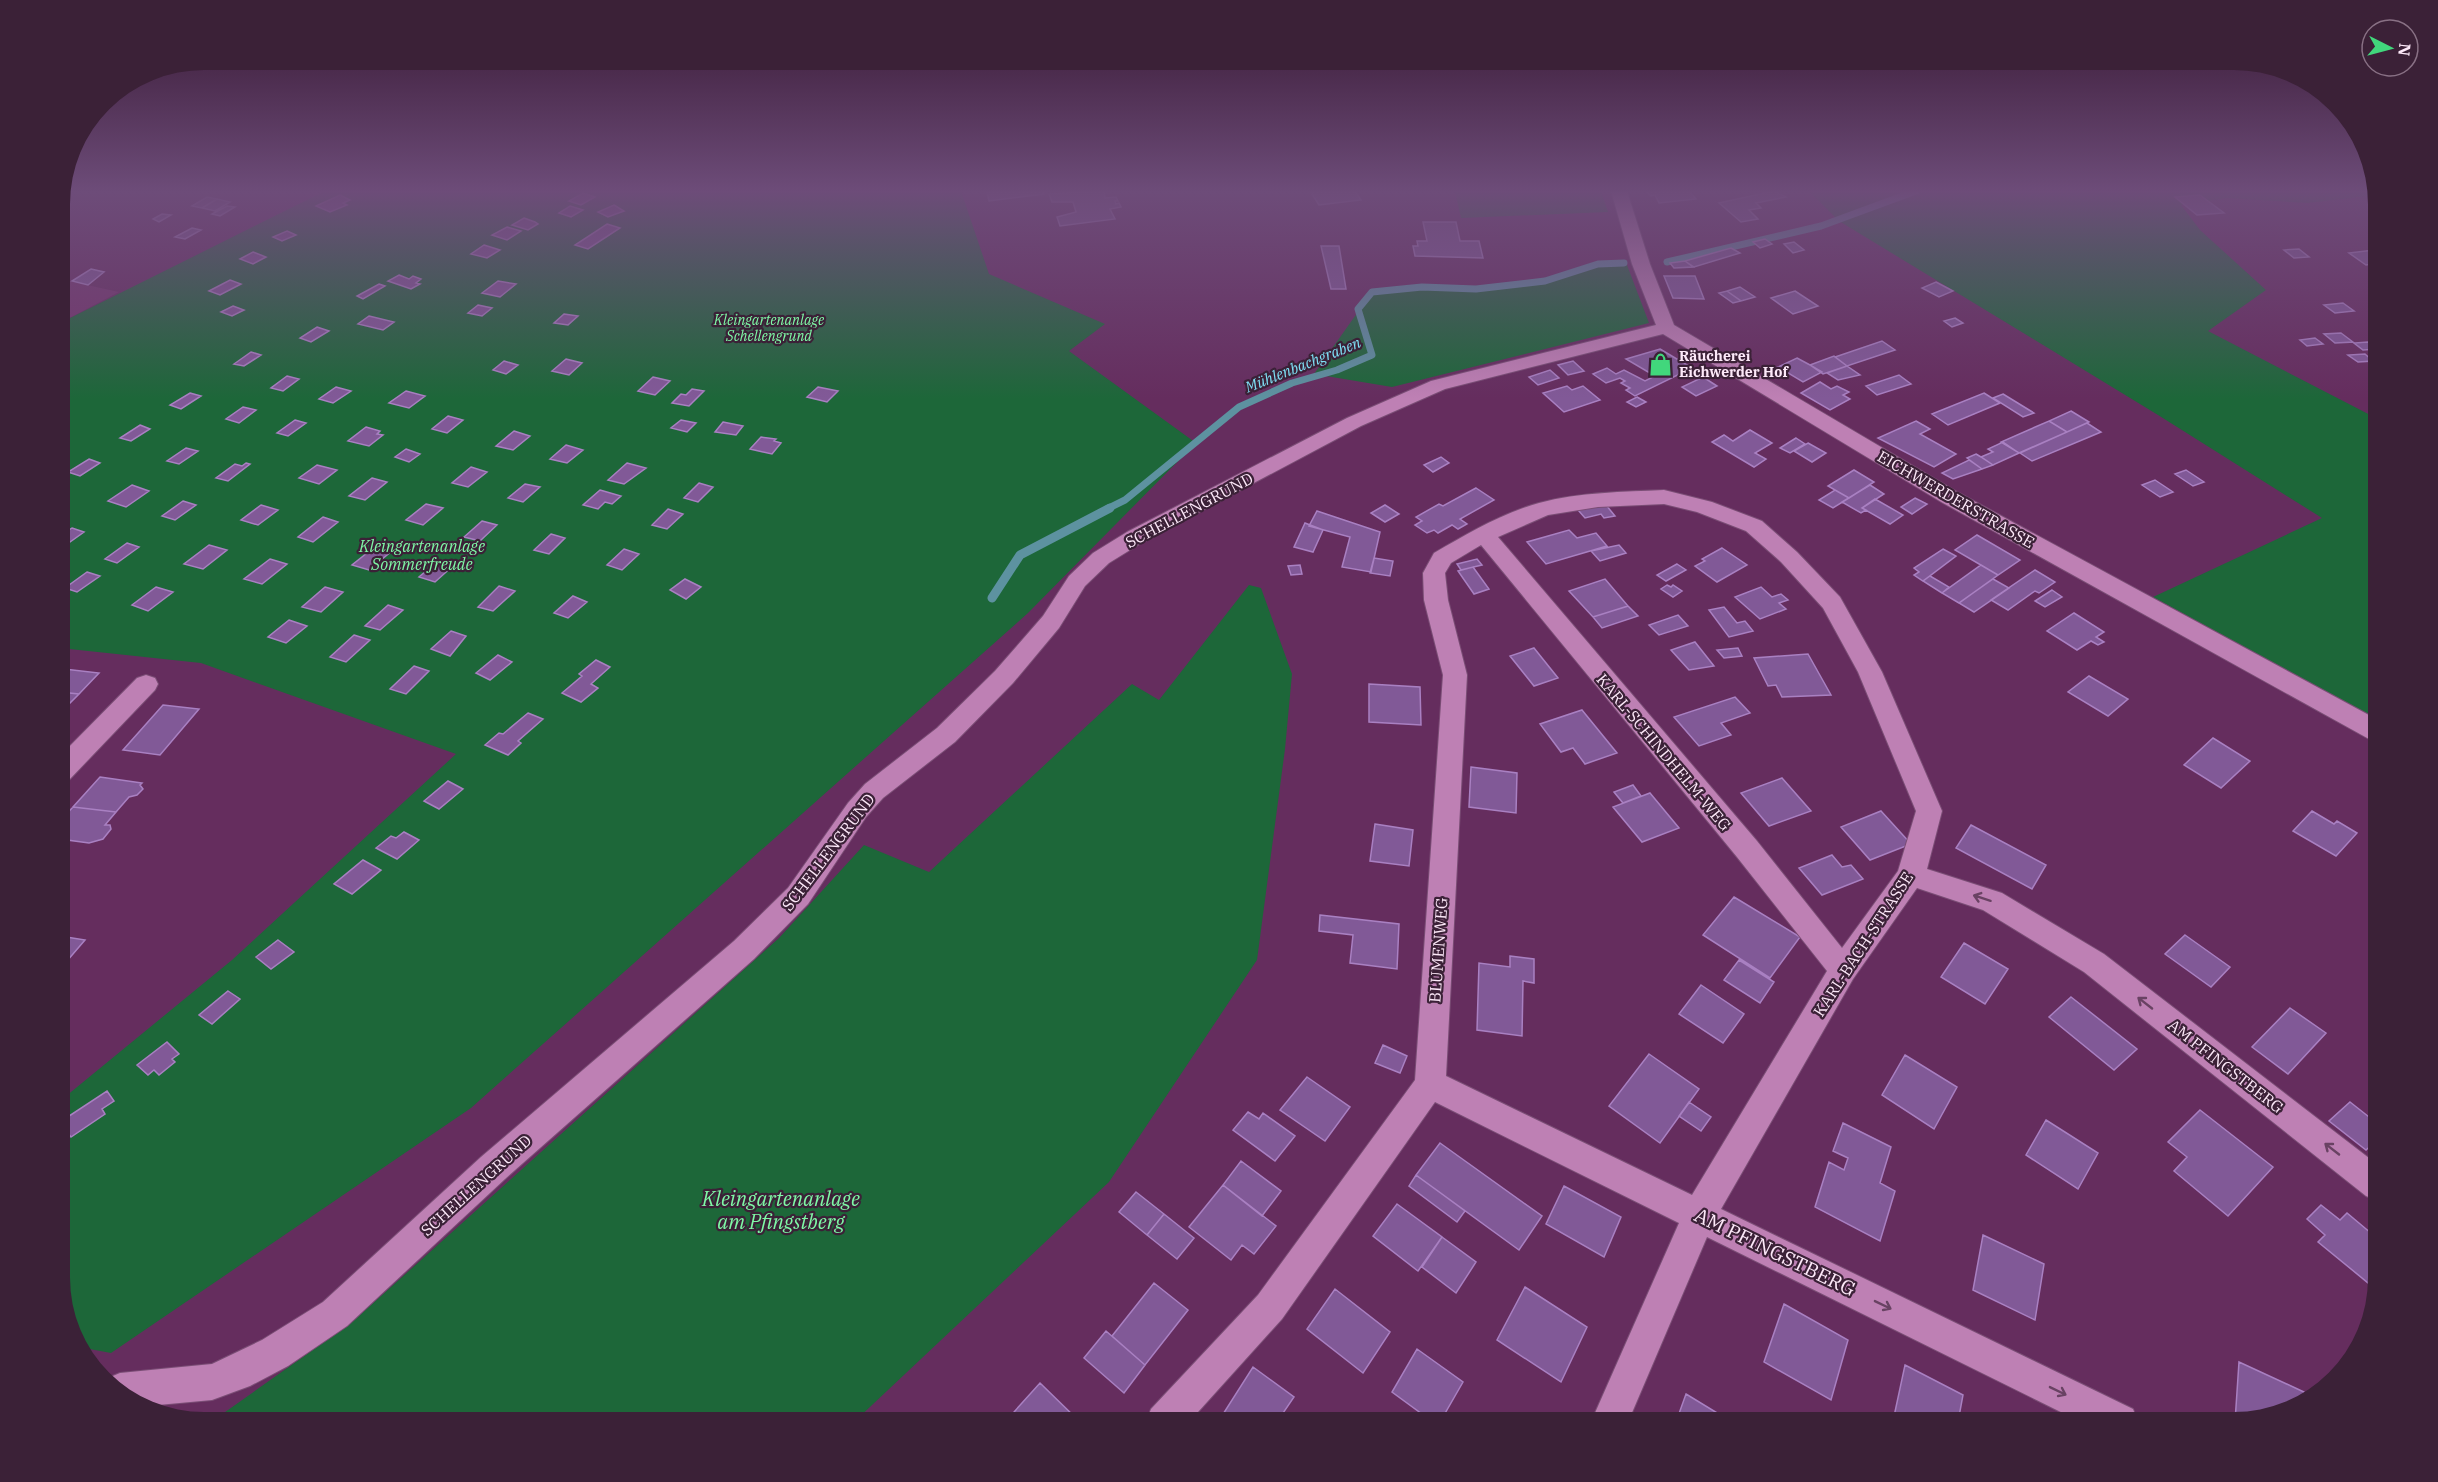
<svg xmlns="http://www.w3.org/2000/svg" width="2438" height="1482" font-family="'IBM Plex Serif',serif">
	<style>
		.built { fill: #73356b }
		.green { fill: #1d6739 }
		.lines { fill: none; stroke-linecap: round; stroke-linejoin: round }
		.stream-far1 { stroke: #5d92a0; stroke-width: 7 }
		.stream { stroke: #5d92a0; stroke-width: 9 }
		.building { fill: #815997; stroke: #a980c2; stroke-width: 1.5 }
		.street-casing { stroke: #7a4d75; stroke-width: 2 }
		.street { fill: #be80b4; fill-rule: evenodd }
		.oneway { stroke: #694263 }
		.labels { text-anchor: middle; stroke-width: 4.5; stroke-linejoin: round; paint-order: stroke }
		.far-park-label { font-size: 14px; font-style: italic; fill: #7ff9a6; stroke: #3b2137 }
		.far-poi-label { font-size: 14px; font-weight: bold; fill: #fde9f9; stroke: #3b2137; text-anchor: start }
		.far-water-label { font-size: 15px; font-style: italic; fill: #7fe1f5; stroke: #3b2137 }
		.street-label { font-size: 16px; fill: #fde9f9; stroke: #3b2137 }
		.park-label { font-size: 16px; font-style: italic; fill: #7ff9a6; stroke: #3b2137 }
		.near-park-label { font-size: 20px; font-style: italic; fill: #7ff9a6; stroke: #3b2137 }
		.near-street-label { font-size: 20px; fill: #fde9f9; stroke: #3b2137 }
	</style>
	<rect width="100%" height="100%" fill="#652d5e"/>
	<path class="built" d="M60 279 119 292 60 323Z"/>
	<path class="green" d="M325 191H961L989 274 1105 324 1069 351 1196 443 1028 613 471 1108 111 1353 79 1347 60 1287V1101L232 960 456 754 201 663 60 648V323Z
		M1455 191H1601L1608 212 1461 218Z
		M1809 191H2367L2375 195 2308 203 2227 198 2181 205 2200 230 2266 290 2208 331 2378 419V721L2153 597 2322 518 2158 415 1839 221Z
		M1598 264 1627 265 1649 323 1392 387 1314 374 1372 292 1422 287 1476 289 1545 281Z
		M1249 585 1261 588 1292 674 1285 749 1257 960 1109 1182 854 1422H211L351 1323 779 938 864 845 929 872 1132 684 1159 700Z"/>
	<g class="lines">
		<path class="stream-far1" d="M1667 262 1821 226 1916 191
			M1107 509 1125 500 1239 407 1292 383 1337 370 1372 355 1358 309 1372 292 1422 287 1476 289 1545 281 1598 264 1624 263"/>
		<path class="stream" d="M992 598 1020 555 1110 508"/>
	</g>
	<path class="building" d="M997 191H1043L1044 194 989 201 987 192Z
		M1104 191 1105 198 1116 197 1118 201H1115L1116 204 1119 203 1121 207 1110 209 1115 219 1060 226 1057 217 1076 212 1073 202H1052L1049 194Z
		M1310 191H1355L1361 200 1319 205Z
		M1651 191H1689L1696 199 1659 203 1655 195 1651 196 1647 192Z
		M1774 191 1786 197 1756 203 1761 208 1749 210 1758 219 1741 222 1719 203Z
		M583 193 595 197 581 205 569 201Z
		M340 195 350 200 343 203 347 205 330 212 316 206Z
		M2200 195 2224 213 2197 215 2175 197Z
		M207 197 217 199 202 208 192 206Z
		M217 199 230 202 215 211 202 208Z
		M614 205 624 211 608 217 598 212Z
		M227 206 235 207 220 216 212 214Z
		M570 206 583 210 571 217 559 213Z
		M162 214 171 215 159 222 153 219Z
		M524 218 535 222 538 224 528 230 512 225Z
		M1423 222H1456L1460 241H1479L1483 258 1415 256 1413 246H1418L1417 241H1427Z
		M607 224 620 228 588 249 575 245Z
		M507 227 521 231 507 240 492 235Z
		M192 228 201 230 185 239 175 237Z
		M287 231 296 235 282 241 273 237Z
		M1765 239 1772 244 1760 248 1753 242Z
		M1794 242 1804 250 1793 253 1784 244Z
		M484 245 500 250 487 258 471 254Z
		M1321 246H1339L1346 289H1331Z
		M1731 248 1740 253 1694 267 1685 261Z
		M2299 249 2309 257 2294 258 2284 250Z
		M2374 250 2378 253V263L2366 265 2349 253Z
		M253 252 266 257 253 264 240 259Z
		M1685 261 1693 267 1674 268 1670 263Z
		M91 269 104 272 88 285 72 281Z
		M399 275 409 279 413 276 421 279 416 283 420 284 411 289 388 281Z
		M1664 276H1695L1704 299 1673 298Z
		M230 280 241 284 220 295 209 291Z
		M498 281 516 284 500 297 482 293Z
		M1936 282 1953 291 1939 297 1922 288Z
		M379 284 385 286 363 299 357 296Z
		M1740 287 1755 297 1741 301 1727 291Z
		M1727 291 1741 301 1733 303 1719 293Z
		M1795 291 1818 306 1793 314 1771 298Z
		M2343 303 2354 311 2335 313 2324 305Z
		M478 305 492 308 482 316 468 313Z
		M233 306 244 310 232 316 221 312Z
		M564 314 578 316 568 325 554 323Z
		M369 316 394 322 383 330 358 324Z
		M1955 318 1963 323 1952 327 1944 321Z
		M317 327 329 331 311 342 300 338Z
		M2341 333 2353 342 2335 343 2324 334Z
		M2315 338 2323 344 2307 346 2300 340Z
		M1882 341 1895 350 1847 366 1835 357Z
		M2368 342 2378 349 2363 350 2354 343Z
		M1660 349 1692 368 1635 396 1626 390 1630 388 1621 383 1625 381 1620 378 1606 383 1593 374 1607 368 1616 374 1624 370 1645 381 1655 376 1626 359Z
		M251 352 261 355 244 366 234 364Z
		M2365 354 2373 361 2358 362 2348 355Z
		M1834 356 1847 366 1823 374 1810 365Z
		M1797 358 1810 365 1822 372 1803 382 1778 367Z
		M566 359 582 363 569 375 552 371Z
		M504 361 518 365 506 374 493 370Z
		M1573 361 1584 371 1568 375 1558 365Z
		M1847 366 1860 375 1838 380 1827 373Z
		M1550 370 1559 378 1538 385 1529 377Z
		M1899 375 1911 384 1877 395 1866 386Z
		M287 376 299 379 283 391 271 388Z
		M653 377 670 381 655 395 638 391Z
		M1703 377 1717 386 1696 396 1682 387Z
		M1820 382 1831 389 1837 386 1849 392 1843 395 1850 399 1830 410 1801 393Z
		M1567 386 1572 390 1583 386 1600 400 1564 412 1543 393Z
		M336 387 351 391 333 403 319 399Z
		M818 387 838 391 827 402 807 397Z
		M692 389 704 391 689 406 672 403 681 394 686 395Z
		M406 391 425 396 409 408 389 403Z
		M190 393 201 396 181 409 170 405Z
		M1984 393 2000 403 1948 425 1932 414Z
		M2003 394 2034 413 2023 417 1993 398Z
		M1637 397 1646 402 1636 407 1627 402Z
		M243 407 256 410 239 423 226 419Z
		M2071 411 2089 422 2067 432 2049 421Z
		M448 416 463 420 447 433 432 429Z
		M295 420 306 423 288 436 277 433Z
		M681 420 696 423 687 432 671 428Z
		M1916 421 1930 429 1920 434 1956 454 1934 467 1878 438Z
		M2049 421 2067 432 2019 453 2001 442Z
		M723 422 743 426 736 435 715 432Z
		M2087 423 2101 432 2032 461 2020 453Z
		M140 425 150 429 131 441 120 438Z
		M366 427 380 431 377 434 383 435 369 446 348 441Z
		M1750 430 1772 443 1755 453 1766 459 1754 467 1712 442 1724 435 1733 441Z
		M514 431 530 436 513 450 496 446Z
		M761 437 776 439 774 441 781 443 772 454 750 449Z
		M1796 438 1805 444 1790 453 1780 448Z
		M2003 442 2019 453 1993 465 1981 457 1993 452 1988 449Z
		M1808 443 1826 453 1812 462 1794 451Z
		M566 445 583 450 567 463 550 459Z
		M186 448 198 451 179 464 167 461Z
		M406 449 420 454 409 462 395 457Z
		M1976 454 1981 457 1993 465 1982 469 1967 458Z
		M1441 457 1449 463 1433 472 1424 465Z
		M89 459 100 463 80 476 68 472Z
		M1969 460 1982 469 1953 479 1942 473Z
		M246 463 250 464 228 481 216 478 235 464 242 466Z
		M627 463 646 468 624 484 608 480Z
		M317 465 337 470 319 484 299 478Z
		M471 467 487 472 468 487 452 483Z
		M1854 470 1874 482 1849 498 1828 486Z
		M2186 470 2204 482 2193 486 2175 474Z
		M372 478 387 482 365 500 349 496Z
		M2155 480 2173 492 2160 497 2142 485Z
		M699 483 713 487 698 502 684 498Z
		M525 484 540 487 523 502 508 498Z
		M132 485 149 491 126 507 108 501Z
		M1870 485 1884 494 1862 508 1866 510 1861 513 1842 502Z
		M1476 488 1494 500 1460 519 1467 524 1458 529 1452 525 1438 533 1434 530 1427 533 1415 525 1422 521 1416 517 1439 504 1443 506Z
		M600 490 621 496 612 504 605 502 598 509 583 505Z
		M1835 490 1849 498 1833 508 1819 500Z
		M1915 498 1927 504 1912 514 1901 507Z
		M1875 499 1903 515 1890 524 1862 508Z
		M183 501 196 505 175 520 162 516Z
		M426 504 443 508 423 525 406 520Z
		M261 505 278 510 258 525 241 520Z
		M1385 505 1399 514 1385 522 1371 513Z
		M1606 505 1615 516 1604 518 1601 514 1585 518 1578 510Z
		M668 509 683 514 667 529 652 525Z
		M1317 511 1380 532 1371 572 1342 567 1350 537 1309 526Z
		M323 517 338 522 313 542 298 537Z
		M482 521 497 525 480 541 464 537Z
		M1305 523 1323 530 1313 552 1294 547Z
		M72 528 84 532 63 547 60 546V536Z
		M1569 530 1577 538 1596 533 1607 546 1546 564 1527 542Z
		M551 534 565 538 549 554 534 550Z
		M1977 535 2020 560 1998 575 1955 550Z
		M127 543 139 547 117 563 105 559Z
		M209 545 227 550 203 569 184 564Z
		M377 545 393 550 369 570 352 565Z
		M1619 545 1626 553 1600 561 1591 551Z
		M1722 548 1747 565 1717 582 1695 566 1705 561 1702 559Z
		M624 549 639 554 622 570 607 565Z
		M1943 549 1956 556 1923 581 1914 575 1919 572 1914 568Z
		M1374 558 1393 561 1390 576 1370 573Z
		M270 559 287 564 262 584 244 579Z
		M1477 559 1482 565 1461 570 1457 564Z
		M438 561 454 565 435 582 419 577Z
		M1677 564 1686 570 1666 581 1657 575Z
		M1300 565 1302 574 1291 575 1288 566Z
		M1981 565 1998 575 1959 603 1942 593Z
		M1473 567 1489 589 1474 594 1458 571Z
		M2035 570 2055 582 2039 593 2035 591 2008 610 1991 600Z
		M87 572 100 576 77 592 65 588Z
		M1930 576 1949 587 1942 593 1923 581Z
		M685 579 701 587 686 599 670 590Z
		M1605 579 1628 606 1593 617 1569 591Z
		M1993 579 2009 588 1974 612 1959 603Z
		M1667 585 1671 587 1673 585 1682 591 1673 597 1661 589Z
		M499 586 515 591 493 611 478 607Z
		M156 587 173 592 148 611 132 605Z
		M325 587 343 592 321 612 302 607Z
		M1761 587 1772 597 1781 594 1788 600 1779 603 1786 609 1760 619 1735 597Z
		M2052 590 2062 597 2045 607 2035 601Z
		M573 596 587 602 568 618 554 613Z
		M388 605 403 610 380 630 365 626Z
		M1628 606 1638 616 1602 628 1593 617Z
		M1724 607 1737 623 1745 621 1753 631 1729 637 1709 610Z
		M2074 613 2104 632 2096 637 2104 642 2098 645 2091 641 2077 650 2047 631Z
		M1678 615 1688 626 1659 635 1649 625Z
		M289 620 307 626 286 643 268 637Z
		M451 631 466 636 450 656 431 649Z
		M354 635 370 640 346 662 330 657Z
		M1695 642 1714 666 1689 670 1671 650Z
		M1534 648 1558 678 1534 686 1510 656Z
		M1738 648 1742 656 1724 658 1717 650Z
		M1808 654 1831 695 1782 697 1776 685 1768 686 1754 658Z
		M498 655 512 662 490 680 476 673Z
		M596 660 610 667 591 684 598 688 581 702 562 693 582 676 579 674Z
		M414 666 429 671 406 694 390 689Z
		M64 669 99 673 79 694 60 692V673Z
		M2089 676 2128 699 2108 716 2068 692Z
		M1369 684 1420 687 1421 725 1369 722Z
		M60 692 79 694 60 713Z
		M1735 697 1750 713 1721 723 1731 735 1699 746 1674 717Z
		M163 705 199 709 160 755 123 750Z
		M1582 710 1617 753 1585 764 1573 748 1561 752 1540 724Z
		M528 713 543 719 518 741 521 743 508 755 485 745 499 733 503 734Z
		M2213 738 2250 761 2221 788 2184 765Z
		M1471 767 1517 773 1516 813 1469 807Z
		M100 777 142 783 140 785 143 789 137 795 129 797 116 812 73 807Z
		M1782 778 1811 811 1769 826 1741 793Z
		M448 781 463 789 439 809 424 801Z
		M1633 785 1641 796 1623 803 1614 792Z
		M1650 793 1679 828 1642 842 1613 807Z
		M73 807 116 812 105 825H110L111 829 103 839 89 843 60 839V821Z
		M1881 811 1911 844 1870 860 1841 827Z
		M2312 811 2334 824 2337 821 2357 833 2336 856 2293 831Z
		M1375 824 1413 830 1409 866 1370 861Z
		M1971 825 2046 865 2032 889 1956 848Z
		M404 832 419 840 397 859 376 848 391 836 396 838Z
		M1832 855 1842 867 1851 865 1863 879 1822 895 1799 868Z
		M363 860 381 870 352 894 334 884Z
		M1734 897 1800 937 1770 978 1703 935Z
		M1320 915 1399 924 1397 969 1350 963 1353 935 1319 931Z
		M2185 935 2230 967 2211 987 2165 954Z
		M60 936 85 940 67 961 60 960Z
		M278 940 294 952 271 969 256 957Z
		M1964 943 2008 969 1985 1004 1941 977Z
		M1510 956 1534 959V983L1523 981 1522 1036 1477 1030 1479 963 1510 967Z
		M1739 960 1774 982 1760 1003 1724 980Z
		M1701 985 1744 1014 1723 1043 1679 1014Z
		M228 991 240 999 212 1024 199 1015Z
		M2071 997 2137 1049 2114 1070 2049 1017Z
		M2290 1008 2326 1033 2288 1074 2252 1047Z
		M167 1042 179 1054 172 1059 175 1062 159 1075 154 1070 148 1075 137 1065Z
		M1383 1045 1407 1056 1400 1073 1375 1063Z
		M1649 1054 1699 1089 1660 1143 1609 1106Z
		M1905 1055 1957 1087 1934 1129 1882 1095Z
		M1307 1077 1350 1107 1325 1141 1280 1110Z
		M107 1091 114 1101 102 1109 105 1114 71 1137 65 1129 60 1132V1122Z
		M1689 1102 1711 1117 1701 1131 1679 1116Z
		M2350 1102 2378 1124V1139L2366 1150 2329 1121Z
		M2200 1110 2273 1167 2228 1216 2174 1171 2187 1157 2168 1142Z
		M1248 1112 1259 1119 1263 1113 1295 1136 1275 1161 1233 1130Z
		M2046 1120 2098 1153 2078 1189 2026 1155Z
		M1843 1123 1891 1147 1880 1183 1895 1191 1880 1241 1815 1207 1829 1162 1844 1170 1848 1158 1833 1151Z
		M1440 1143 1542 1216 1519 1250 1416 1175Z
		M1241 1161 1281 1191 1262 1216 1223 1185Z
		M1416 1175 1465 1211 1457 1222 1409 1186Z
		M1223 1185 1276 1226 1254 1254 1242 1245 1231 1260 1189 1227Z
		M1564 1186 1621 1217 1604 1257 1546 1224Z
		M1136 1192 1164 1214 1147 1235 1119 1212Z
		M1397 1204 1442 1237 1418 1271 1373 1236Z
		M2321 1205 2340 1220 2347 1213 2378 1239V1278L2373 1287 2318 1242 2325 1235 2307 1219Z
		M1164 1214 1194 1238 1177 1259 1147 1235Z
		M1983 1235 2044 1264 2035 1320 1973 1290Z
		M1442 1237 1476 1262 1456 1293 1422 1267Z
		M1154 1283 1188 1310 1145 1365 1112 1336Z
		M1525 1287 1587 1327 1561 1382 1497 1340Z
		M1335 1289 1390 1332 1363 1373 1307 1329Z
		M1784 1304 1848 1340 1831 1400 1764 1362Z
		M1106 1331 1145 1365 1124 1393 1084 1358Z
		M1417 1349 1463 1382 1440 1422H1433L1392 1392Z
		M2239 1362 2304 1392 2303 1403 2235 1422Z
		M1905 1365 1963 1395 1958 1422 1893 1421Z
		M1253 1367 1294 1397 1283 1413 1295 1422H1218Z
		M1040 1383 1080 1422H1005Z
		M1686 1394 1732 1422H1676Z"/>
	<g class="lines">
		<defs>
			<path id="street" d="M1611 191H1627L1650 264 1674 325 1959 493 2378 720V741L2369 739 1943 503 1663 334 1445 389 1361 426 1143 542 1109 563 1085 586 1059 628 1013 683 955 742 883 798 866 817 808 904 754 959 505 1179 347 1326 288 1366 250 1386 212 1400 147 1406 132 1402 108 1378 120 1373 212 1364 262 1340 323 1302 481 1157 734 941 788 888 848 803 865 784 937 728 995 671 1043 616 1069 576 1093 553 1127 532 1347 418 1431 381 1656 325 1632 264Z
				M1664 490 1712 502 1762 521 1797 552 1840 597 1882 672 1942 811 1927 869 2002 893 2104 954 2378 1165V1201L2366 1196 2084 972 1983 910 1917 888 1853 979 1721 1209 2133 1409 2138 1422H2081L1707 1237 1628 1422H1591L1679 1223 1435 1102 1282 1319 1189 1422H1146L1151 1409 1258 1295 1415 1080 1443 675 1424 600 1423 573 1434 553C1467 534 1502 513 1539 503 1580 492 1623 492 1664 490ZM1664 504 1697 512 1746 531 1781 562 1823 608 1858 672 1916 811 1898 871 1842 948 1757 841 1498 537 1548 515 1598 507ZM1481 545 1737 857 1827 971 1692 1195 1446 1076 1467 675 1448 600 1445 573 1451 563Z
				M146 675 155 678 158 684 155 690 69 780 60 783V756L137 678Z"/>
		</defs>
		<use href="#street" class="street-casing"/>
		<use href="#street" class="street"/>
	</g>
	<defs><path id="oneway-shaft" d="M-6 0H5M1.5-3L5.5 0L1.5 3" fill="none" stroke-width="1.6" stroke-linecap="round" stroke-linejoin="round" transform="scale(1.5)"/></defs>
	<g class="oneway">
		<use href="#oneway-shaft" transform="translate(1982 898) rotate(-162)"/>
		<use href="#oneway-shaft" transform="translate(2145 1003) rotate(-142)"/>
		<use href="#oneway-shaft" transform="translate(2332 1149) rotate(-142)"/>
		<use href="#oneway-shaft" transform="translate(1883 1305) rotate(26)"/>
		<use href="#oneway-shaft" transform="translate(2058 1391) rotate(26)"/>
	</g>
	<linearGradient id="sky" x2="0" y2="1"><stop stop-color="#381934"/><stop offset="0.48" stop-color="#6d4c79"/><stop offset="1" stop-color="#6d4c79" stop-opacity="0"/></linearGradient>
	<rect width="2438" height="399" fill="url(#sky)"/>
	<defs>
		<symbol id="shop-bare" viewBox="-9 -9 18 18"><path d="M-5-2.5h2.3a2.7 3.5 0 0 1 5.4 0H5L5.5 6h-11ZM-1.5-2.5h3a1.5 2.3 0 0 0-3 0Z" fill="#41d77c" stroke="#3b2137" stroke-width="2.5" paint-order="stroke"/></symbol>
	</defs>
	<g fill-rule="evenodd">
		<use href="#shop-bare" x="1644" y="348" width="33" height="33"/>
	</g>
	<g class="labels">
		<g class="far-park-label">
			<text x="769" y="325">Kleingartenanlage<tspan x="769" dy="16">Schellengrund</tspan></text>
		</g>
		<g class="far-poi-label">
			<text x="1679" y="361">Räucherei<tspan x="1679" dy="16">Eichwerder Hof</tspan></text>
		</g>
		<g class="far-water-label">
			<text transform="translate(1303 365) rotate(-22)" y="5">Mühlenbachgraben</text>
		</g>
		<g class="street-label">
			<text transform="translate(1956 499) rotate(30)" y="6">EICHWERDERSTRASSE</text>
			<text transform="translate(1189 510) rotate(-28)" y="6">SCHELLENGRUND</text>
			<text transform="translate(1664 752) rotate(50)" y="6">KARL-SCHINDHELM-WEG</text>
			<text transform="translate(828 852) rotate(-53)" y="6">SCHELLENGRUND</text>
			<text transform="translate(1863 944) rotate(-57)" y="6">KARL-BACH-STRASSE</text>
			<text transform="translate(1438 950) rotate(-86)" y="6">BLUMENWEG</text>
			<text transform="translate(2226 1066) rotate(38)" y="6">AM PFINGSTBERG</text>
			<text transform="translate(476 1185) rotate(-42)" y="6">SCHELLENGRUND</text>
		</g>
		<g class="park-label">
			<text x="422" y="552">Kleingartenanlage<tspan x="422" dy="18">Sommerfreude</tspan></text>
		</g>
		<g class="near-park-label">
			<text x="781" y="1206">Kleingartenanlage<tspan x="781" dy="23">am Pfingstberg</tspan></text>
		</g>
		<g class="near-street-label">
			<text transform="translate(1775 1252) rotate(26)" y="7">AM PFINGSTBERG</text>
		</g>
	</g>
	<path d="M0 0H2438V1482H0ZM204 70H2234A134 134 0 0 1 2368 204V1278A134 134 0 0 1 2234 1412H204A134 134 0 0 1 70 1278V204A134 134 0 0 1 204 70Z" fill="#3b2137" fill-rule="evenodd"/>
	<g transform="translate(2390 48) rotate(96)"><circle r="28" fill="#3b2137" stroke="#897185" stroke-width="1.5"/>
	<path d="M0-4.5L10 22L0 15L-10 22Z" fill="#41d77c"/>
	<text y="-9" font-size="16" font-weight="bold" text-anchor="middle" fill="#fde9f9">N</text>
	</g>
</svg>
